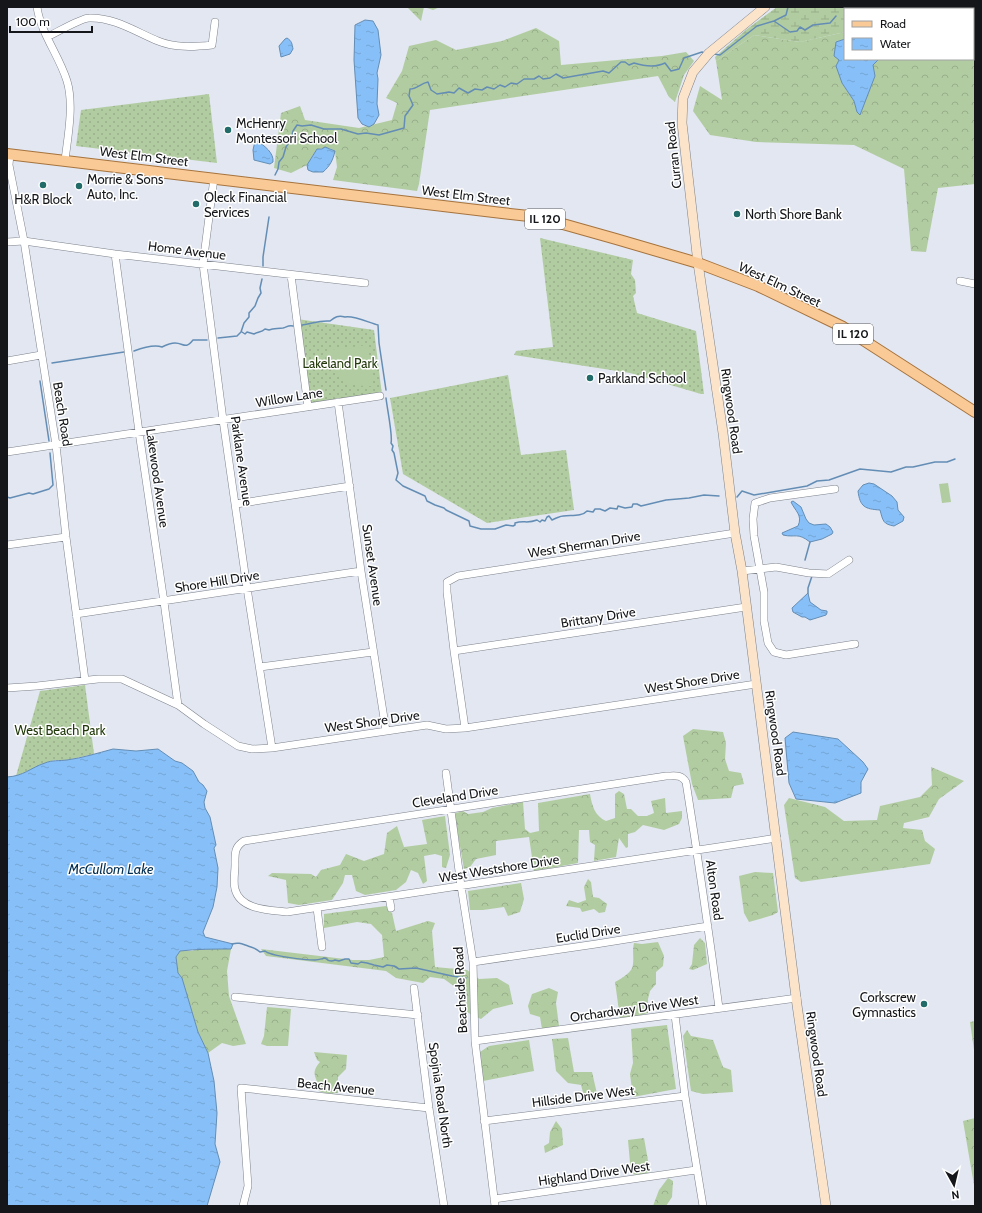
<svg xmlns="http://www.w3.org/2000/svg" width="982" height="1213" font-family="Cabin,sans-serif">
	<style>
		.grass { fill: url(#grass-dots) }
		.forest { fill: url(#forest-crowns) }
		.wetland { fill: url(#wetland-marsh) }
		.pitch { fill: #b2cca1 }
		.water { fill: url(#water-ripples); stroke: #648db5 }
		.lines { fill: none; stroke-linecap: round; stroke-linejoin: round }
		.stream { stroke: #648db5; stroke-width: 1.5 }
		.street-casing { stroke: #7d828b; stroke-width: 8 }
		.secondary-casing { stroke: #7d828b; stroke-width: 10 }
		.primary-casing { stroke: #a6733d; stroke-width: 12 }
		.street { stroke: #fff; stroke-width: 7 }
		.secondary { stroke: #fce4ca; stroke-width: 9 }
		.primary { stroke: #f9c996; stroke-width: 10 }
		.poi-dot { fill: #216c68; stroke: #fff; stroke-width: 1.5 }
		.labels { text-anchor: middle; stroke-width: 3; stroke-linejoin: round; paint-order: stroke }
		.shield { fill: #fff; stroke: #5a5c5e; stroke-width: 1 }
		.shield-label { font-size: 12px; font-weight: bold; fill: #141619 }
		.poi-label { font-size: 13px; fill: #141619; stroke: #fff; text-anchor: start }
		.street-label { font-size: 13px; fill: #141619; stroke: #fff }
		.park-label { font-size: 13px; fill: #21390a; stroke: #fff }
		.water-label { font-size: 14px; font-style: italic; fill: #022e51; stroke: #fff }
	</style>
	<defs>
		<pattern id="grass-dots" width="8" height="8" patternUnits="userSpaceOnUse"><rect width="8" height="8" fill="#b2cca1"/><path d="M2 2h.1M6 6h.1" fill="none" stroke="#98ae8a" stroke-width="1.8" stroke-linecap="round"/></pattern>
		<pattern id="forest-crowns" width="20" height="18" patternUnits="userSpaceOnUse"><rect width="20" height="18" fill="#b2cca1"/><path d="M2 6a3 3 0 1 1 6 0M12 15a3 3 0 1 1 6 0" fill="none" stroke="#98ae8a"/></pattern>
		<pattern id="wetland-marsh" width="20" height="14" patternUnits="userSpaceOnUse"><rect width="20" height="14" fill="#b2cca1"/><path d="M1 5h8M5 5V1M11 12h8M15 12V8" fill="none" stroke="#98ae8a"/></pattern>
		<pattern id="water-ripples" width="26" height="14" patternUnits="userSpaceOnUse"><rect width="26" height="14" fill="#87c0f8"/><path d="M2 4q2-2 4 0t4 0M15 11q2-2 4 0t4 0" fill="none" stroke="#74a4d4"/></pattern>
	</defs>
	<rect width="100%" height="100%" fill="#e2e7f1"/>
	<path class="grass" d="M209 94 217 163 76 146 81 110Z
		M540 238 633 260 631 274 635 280 636 293 633 296 637 313 696 331 704 394H701L630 373 514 355 516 351 553 347Z
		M297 319 374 330 382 395 308 407Z
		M508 375 521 455 566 450 574 510 487 523 403 474 390 398Z
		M85 685 94 754 67 760H54L16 776 40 691Z"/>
	<path class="forest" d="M407 7H440L433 10 424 7 421 21Z
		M953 7H975V184L938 188 926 252 911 251 904 169 854 145 756 142 710 135 693 111 700 86 722 100 716 61 754 35 800 42 845 32V39L836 42 839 60 842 83 854 101 857 112 873 65 879 59H973V9H951Z
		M536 28 559 41 561 65 662 56 686 52 694 61 684 75 675 102 669 97 658 76 430 110 419 184 417 191 333 180 337 167 335 151 329 148 317 149 307 165 291 173 274 168 281 113 300 106 305 120 359 128 392 120 397 103 386 98 402 71 409 46 436 40 456 50 502 41Z
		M693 729 723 732 726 743 725 759 729 771 741 773 744 784 734 786 731 798 698 800 692 784 683 736Z
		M931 767 964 781 939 799 929 817 904 823 903 828 922 830 925 841 935 849 930 864 801 882 795 878 784 805 789 798 825 807 844 821 877 820 880 806 920 797 932 785Z
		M619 791 624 794 627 809H631L638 816H647L654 813 651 801 665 798 666 813 682 811V818L679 824 664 830 643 825 635 832 628 834V847L626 848 619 838 616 857 594 861 595 845 590 842 589 830H579L578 863 534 871 529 837 496 841V855L476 859 470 867 464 869 455 818 456 813 463 811 468 814 483 812 492 808 523 802 525 829 530 833 539 831 538 803 590 794C592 806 595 816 606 821L615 818V794Z
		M445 816 450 855 446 868 442 867V856L435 854 424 856 427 881 423 884 418 873 411 870 406 882 396 890 365 895 356 891 352 875H345L343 883 332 900 299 905 288 903 286 880 268 876 272 873 311 874 316 877 321 870 340 865 346 854 364 861 384 854 387 833 397 826 404 847 427 844 422 820Z
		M755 872 773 873 778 912 773 915 749 922 744 913 739 876Z
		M588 879 591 882 593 897 599 898 607 904 605 912 599 913 594 909 582 912 580 908 566 906 569 900 578 903 586 900 584 887Z
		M521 883 524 899 520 912 508 916 504 907 483 910H470L468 891Z
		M386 906 392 913 396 931 428 921 435 923 432 931 435 967 467 970 479 979 497 978 509 985 513 1004 493 1009 481 1019C462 1011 461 1008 458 989L444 979 430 977 423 983 396 978 386 971 266 956 261 949 353 960H369L384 957 382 935 371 924 357 922 324 928V914Z
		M700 938 705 943 707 964 693 970 689 969 692 964 694 945Z
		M658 942 664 956 663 966 656 972V984L650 991 648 999V1013L638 1016 620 1018 615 982C622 978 633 972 633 964 634 956 632 951 634 943L642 944Z
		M197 949H231L227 971 229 996 246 1044 233 1046 222 1043 208 1053 198 1032 182 979 178 973 176 957 180 951H192Z
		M549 988 558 992 556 1003 559 1026 551 1028 542 1029 540 1017 530 1014 528 1006 532 994Z
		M267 1007 291 1009 288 1046H267L261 1044 264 1036Z
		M975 1021V1057L970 1022Z
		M667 1025 676 1089 633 1097 630 1074 633 1063 631 1029Z
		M687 1030 691 1036 713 1040 723 1067 731 1070 733 1092 703 1094 691 1091 683 1036Z
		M568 1038 574 1072H592L598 1098 591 1102 585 1100 581 1085 568 1083 556 1071 552 1039Z
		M529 1040 534 1071 483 1081 480 1052 489 1046Z
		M314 1052 347 1055 346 1069 338 1077V1093L328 1094 319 1091C318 1077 309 1075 320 1062L317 1060Z
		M975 1118V1191L963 1121Z
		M556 1121 562 1129 563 1145 545 1153 544 1146 549 1143 550 1132Z
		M644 1138 650 1172 639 1175 631 1174 628 1140Z
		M668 1178 673 1181 672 1197 666 1206H653L659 1190Z"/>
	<path class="wetland" d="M777 7H851V9H845V32L800 42 754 35 716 61 715 57 747 29Z"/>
	<path class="pitch" d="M368 345 373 386C344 387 334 377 328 350Z
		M948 483 951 502 942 503 939 484Z"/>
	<path class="water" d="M365 20 373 21 378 30 381 55 377 73 378 79 377 104 379 115 374 124 369 127 362 124 358 118 354 60 355 25Z
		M287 38C292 41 292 44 293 49L290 54 281 57 279 46 285 39Z
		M845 39V59H879L873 65 875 76 860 115 857 112 854 101 842 83 836 66 839 60 834 56 836 42Z
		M255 141H257C265 146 274 153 273 162L270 164 254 160 253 150Z
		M325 147 335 151C333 160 330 166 323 172H313L308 170 307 165 317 149H322Z
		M869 483 874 484 892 496 897 502 898 510 904 517 903 521 894 526C883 524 883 521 880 510 865 509 860 507 858 491L863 485Z
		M793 501 801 507 806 519 809 523 814 525 826 524 830 527 833 532 832 534 822 539 810 542C797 532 796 538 783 535L782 533 798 526C803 515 795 511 791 502Z
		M808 593 810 602 821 610 827 611V613L826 615 810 620 805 617H802L793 612 792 608Z
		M793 732 838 739 863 762 868 769 861 782V793L835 803 796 799 789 783 785 738Z
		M113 749 136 751 158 749 175 761 182 763 193 771 199 782 203 785 207 791 204 802 205 808 210 817 216 845 214 848 218 868 217 887 213 907 203 932 205 937 233 944 231 949C213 949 197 949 180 951L176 957 178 973 182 978 198 1032 208 1053 214 1081 217 1113 215 1144 220 1162 207 1206H7V777C24 776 30 768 45 763 52 760 59 761 67 760 82 758 98 753 113 749Z"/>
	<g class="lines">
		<path class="stream" d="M774 21 786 15 788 7
			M714 54 720 55 757 26 774 21 790 32 797 31 800 27 805 30 813 25 830 23 836 16
			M275 175 278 169 279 162 283 157 286 147 291 139 293 131 297 125 302 126 311 125 324 129H341L358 134 366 133 379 135 404 128 405 116 413 105 409 96 410 89C417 89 421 83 428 82L431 90 437 94 449 92 454 93 459 88 468 93 475 89 482 90 487 87 494 89 500 85 505 87 511 83 517 84 524 79H534L539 76 543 79 550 78 556 74 563 78 603 71 609 73 621 62H625L629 65 634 63C644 66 655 68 665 63L671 71 679 69 684 58 702 52 704 53
			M263 266V257L269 217
			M302 325C312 324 318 320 330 321 335 317 338 315 345 317 353 315 370 323 378 325L379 343 386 390
			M242 332 245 334 247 332 254 334C258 332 262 332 265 329L269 330C274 328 277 329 283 328 287 327 288 325 293 326
			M218 338 237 336 241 332 244 323 249 317V313L255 306 258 298 261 293 260 288 262 279
			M134 351C142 348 153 344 162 347 166 345 170 343 175 343 184 343 185 350 193 340H207
			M52 363 124 352
			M40 381 49 441
			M386 398C387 408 393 436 391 443L393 446 392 450 394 453 398 473 396 480 403 486 425 496 427 501 435 505 444 508 446 510 469 521 470 526 481 529H495L506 525 513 526 515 525V523C524 520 527 524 537 520L540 522 542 520 545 521 547 517 549 516 552 520C554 519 556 518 559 517 567 514 581 518 587 511L593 512 595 509H600L605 511 610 508 617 509 618 506 625 508 632 507 633 504H637L641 506 666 500 689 498 704 495 719 496
			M7 497 10 498 29 493 33 494 49 489 53 485 50 453
			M737 497 742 491 754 495 807 486 817 481 829 480 860 469 891 472 906 467H913L935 462H947L955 459
			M805 560 810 542
			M808 593V588L812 576
			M232 944C239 942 242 944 248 946 254 948 256 948 260 952L265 951C270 956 306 960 315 960 318 960 321 959 325 958 328 961 331 962 335 960L339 961 345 959H349L351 963 358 964 361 962 367 963 374 965 383 967 387 965 394 966 399 969 416 968 452 976 466 978"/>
		<defs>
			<path id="street" d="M37 7C41 34 59 55 67 81 74 104 68 136 65 160
				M47 37C56 33 81 18 89 18 114 17 136 32 158 41 175 48 194 47 212 45L215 22
				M10 154 9 165 24 241 56 445 66 537 85 680
				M214 178 203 264 223 420 247 588 272 748
				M7 242 24 241 115 254 365 283
				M115 254 139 432 164 602 178 705
				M291 275 308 407
				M960 281 975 284
				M7 361 41 355
				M338 402 361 571 386 731
				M7 452 380 396
				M835 489 770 498 755 503 753 519 754 536 764 592V621L768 643 774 652 786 655 855 644
				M236 504 350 486
				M7 545 66 537
				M742 571 776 567 809 573 828 574 849 560
				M76 614 361 571
				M454 651 746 607
				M260 667 373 652
				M7 688 37 686 98 679H122L178 705 204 724 238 746 252 749 272 748 427 725 446 729 465 728 756 684
				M465 728 454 651 447 592V582L458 576 735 533
				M446 773 461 886 473 962 475 1041 495 1206
				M389 897 391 908
				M317 908 322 947
				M473 962 596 944 708 926
				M414 988 429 1108 444 1206
				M235 997 418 1015
				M719 1008C709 933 698 857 686 782 681 774 675 776 666 776L244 841C234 847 235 854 235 865 235 872 233 882 235 889 240 910 270 910 287 912L777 838
				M675 1015 685 1096 703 1206
				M475 1041 797 998
				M484 1121 685 1096
				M494 1199 696 1170
				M243 1206 248 1186 241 1088 429 1108"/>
			<path id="secondary" d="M765 7 709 53 693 72 683 98 682 123 698 263 723 433 735 533 742 571 797 1005 826 1206"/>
			<path id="primary" d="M7 154 502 213 538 217 616 239 698 263 758 286 843 327 975 412"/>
		</defs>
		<use href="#street" class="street-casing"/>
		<use href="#secondary" class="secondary-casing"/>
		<use href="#primary" class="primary-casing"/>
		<use href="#street" class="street"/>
		<use href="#secondary" class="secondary"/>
		<use href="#primary" class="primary"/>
	</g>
	<g class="poi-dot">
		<circle cx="228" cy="130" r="4"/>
		<circle cx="43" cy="185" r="4"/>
		<circle cx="79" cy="186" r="4"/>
		<circle cx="196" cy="204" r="4"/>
		<circle cx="737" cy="214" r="4"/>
		<circle cx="590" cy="378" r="4"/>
		<circle cx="924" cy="1004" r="4"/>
	</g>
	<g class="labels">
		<g class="shield">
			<rect x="525" y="209" width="40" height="20" rx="3"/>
			<rect x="833" y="324" width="40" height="20" rx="3"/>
		</g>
		<g class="shield-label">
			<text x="545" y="223">IL 120</text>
			<text x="853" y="338">IL 120</text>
		</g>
		<g class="poi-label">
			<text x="236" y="128">McHenry<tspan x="236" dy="15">Montessori School</tspan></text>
			<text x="87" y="184">Morrie &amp; Sons<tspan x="87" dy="15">Auto, Inc.</tspan></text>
			<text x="204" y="202">Oleck Financial<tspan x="204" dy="15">Services</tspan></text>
			<text x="43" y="204" text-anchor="middle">H&amp;R Block</text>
			<text x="745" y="219">North Shore Bank</text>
			<text x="598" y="383">Parkland School</text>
			<text x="916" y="1002" text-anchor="end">Corkscrew<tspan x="916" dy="15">Gymnastics</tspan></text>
		</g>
		<g class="street-label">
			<text transform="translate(673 155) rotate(-96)" y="5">Curran Road</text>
			<text transform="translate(144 156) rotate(7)" y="5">West Elm Street</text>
			<text transform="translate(466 195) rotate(7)" y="5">West Elm Street</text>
			<text transform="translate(187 250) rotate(7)" y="5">Home Avenue</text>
			<text transform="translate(780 284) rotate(25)" y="5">West Elm Street</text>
			<text transform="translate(289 397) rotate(-9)" y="5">Willow Lane</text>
			<text transform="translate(732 411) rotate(82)" y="5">Ringwood Road</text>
			<text transform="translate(63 414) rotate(81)" y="5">Beach Road</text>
			<text transform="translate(242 461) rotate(82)" y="5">Parklane Avenue</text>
			<text transform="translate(158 478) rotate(82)" y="5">Lakewood Avenue</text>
			<text transform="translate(584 544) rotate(-9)" y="5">West Sherman Drive</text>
			<text transform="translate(373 565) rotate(82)" y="5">Sunset Avenue</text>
			<text transform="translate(217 581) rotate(-9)" y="5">Shore Hill Drive</text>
			<text transform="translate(598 617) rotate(-9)" y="5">Brittany Drive</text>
			<text transform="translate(692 681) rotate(-9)" y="5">West Shore Drive</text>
			<text transform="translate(372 721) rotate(-8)" y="5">West Shore Drive</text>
			<text transform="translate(776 733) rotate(82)" y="5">Ringwood Road</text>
			<text transform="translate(455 796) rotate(-9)" y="5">Cleveland Drive</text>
			<text transform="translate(499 868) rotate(-9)" y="5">West Westshore Drive</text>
			<text transform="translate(715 890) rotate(82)" y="5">Alton Road</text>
			<text transform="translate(588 933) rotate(-9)" y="5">Euclid Drive</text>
			<text transform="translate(460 990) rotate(-93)" y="5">Beachside Road</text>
			<text transform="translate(634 1008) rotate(-8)" y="5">Orchardway Drive West</text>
			<text transform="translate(817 1054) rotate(82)" y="5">Ringwood Road</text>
			<text transform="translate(336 1086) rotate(6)" y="5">Beach Avenue</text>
			<text transform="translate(441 1095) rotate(82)" y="5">Spojnia Road North</text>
			<text transform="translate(583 1096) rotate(-7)" y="5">Hillside Drive West</text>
			<text transform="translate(594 1173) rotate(-8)" y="5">Highland Drive West</text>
		</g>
		<g class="park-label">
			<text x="340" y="368">Lakeland Park</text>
			<text x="60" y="735">West Beach Park</text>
		</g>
		<g class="water-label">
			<text x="111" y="874">McCullom Lake</text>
		</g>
	</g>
	<rect width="982" height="1213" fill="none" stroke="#141619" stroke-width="16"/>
	<rect x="844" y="8" width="130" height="52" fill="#ffffff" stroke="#a1a2a3"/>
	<rect x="852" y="21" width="20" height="6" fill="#f9c996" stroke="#a1a2a3"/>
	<text x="880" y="28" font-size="12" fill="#141619">Road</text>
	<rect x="852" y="38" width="20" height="12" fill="url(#water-ripples)" stroke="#a1a2a3"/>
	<text x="880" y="48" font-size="12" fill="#141619">Water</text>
	<g transform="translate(954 1185) rotate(172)" stroke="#ffffff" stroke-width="3" paint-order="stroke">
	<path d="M0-3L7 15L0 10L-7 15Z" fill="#141619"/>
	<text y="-6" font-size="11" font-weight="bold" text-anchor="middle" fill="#141619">N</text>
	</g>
	<path d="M10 26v6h82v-6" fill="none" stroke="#141619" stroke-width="2"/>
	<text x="16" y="26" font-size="12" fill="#141619" stroke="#ffffff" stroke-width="3" paint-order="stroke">100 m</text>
</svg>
